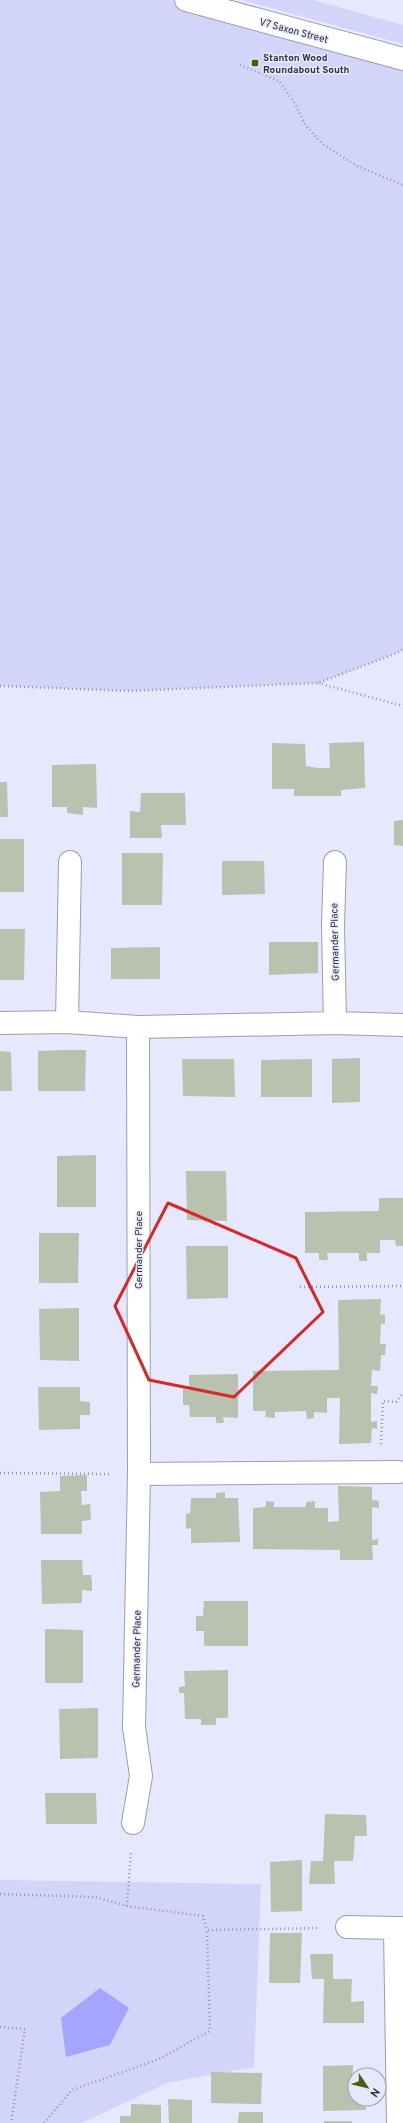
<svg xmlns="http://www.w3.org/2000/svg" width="403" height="2123" font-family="Overpass,sans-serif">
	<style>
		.green { fill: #d2d5f9 }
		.water { fill: #a4a5fe }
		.building { fill: #b9c2ae }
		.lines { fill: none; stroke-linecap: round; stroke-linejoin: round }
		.minor-casing { stroke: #9b9db0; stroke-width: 24 }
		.path { stroke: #9698a7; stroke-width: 2.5; stroke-dasharray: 1 3; stroke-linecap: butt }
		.minor { stroke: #fff; stroke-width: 22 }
		.marked { fill: none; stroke: #d62828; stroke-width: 3; stroke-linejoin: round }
		.poi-dot { fill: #47600e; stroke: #e6e8fd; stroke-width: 1.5 }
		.labels { text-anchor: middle; stroke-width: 3; stroke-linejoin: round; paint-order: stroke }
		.street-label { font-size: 10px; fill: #31323a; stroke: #e6e8fd }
		.poi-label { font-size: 10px; font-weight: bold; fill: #31323a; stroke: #e6e8fd; text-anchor: start }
	</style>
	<rect width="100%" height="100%" fill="#e6e8fd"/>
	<path class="green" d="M0 0H186L403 61V649L397 653 318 683 129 691 0 686Z
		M242 0H313L403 25V44Z
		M0 1880 261 1884 254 2067 167 2083 82 2123H0Z"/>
	<path class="water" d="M100 1988 129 2008 110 2045 66 2057 61 2018Z"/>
	<path class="building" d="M364 742 365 788 341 790V796H294V789H272V743L305 744 306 766 318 768H330L329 743Z
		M96 764 97 808 83 807V815L67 813V807H52V765Z
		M0 782H7L8 817H0Z
		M141 793H185L186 825H161L162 838H130V811L140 812Z
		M403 820V846L394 845V821Z
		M0 839H24V892H0Z
		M122 853H163L162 905H122Z
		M222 861H264L265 894 222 895Z
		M0 929H25L24 980H0Z
		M269 942H318V973L269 975Z
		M160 947V979H111V948Z
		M62 1050H86L85 1091H38V1051Z
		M0 1051 11 1052 12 1091H0Z
		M360 1058V1102L332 1103V1059Z
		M182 1059H234L235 1097 183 1096Z
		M312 1059V1097H261V1060Z
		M96 1155V1207H57V1156Z
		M186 1171H226L227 1221 187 1220Z
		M379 1198H403V1246H396L395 1240H380V1253H367V1261H359V1253H327L328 1260H319V1253H305V1212L379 1211Z
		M39 1233H79L78 1283H39Z
		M186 1246H228V1298L187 1299Z
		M381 1299 380 1314 385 1315V1324H381L380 1344H386L385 1355H381L380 1371 372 1370 371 1386H378L377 1394 371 1393V1422L377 1421V1429L372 1428 371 1443 339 1444 340 1398H327V1413L314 1412V1418L307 1419 306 1411 275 1412V1418L265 1417 266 1411H253V1371L339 1370 338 1300Z
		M79 1308V1361L40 1360 39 1309Z
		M238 1374V1418L223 1417 224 1423H216V1417H190L189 1405H183V1389L189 1390V1375Z
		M38 1387H80V1401L90 1402V1415H80V1429L39 1430Z
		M87 1475V1491H81L82 1505 90 1504 91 1520 82 1521V1534H41L40 1492 60 1491V1476Z
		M338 1486 372 1487V1500L379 1501V1508L372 1507V1540L378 1539V1545H372L373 1560H340V1550L253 1549V1508L266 1507V1501L274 1502V1507H306V1502L315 1501V1508H328V1522L339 1521Z
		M225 1492V1498H238L240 1542 191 1543V1528L186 1529V1514L190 1513 191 1498H216V1493Z
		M41 1560H82L83 1575H91L92 1582V1591L82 1590V1603L42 1604Z
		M204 1601H248V1646H204V1631H196V1616H203Z
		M45 1629 83 1630V1683H45Z
		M228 1670V1718H216V1725H201V1719H185L184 1693H179V1687L185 1686 184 1671Z
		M98 1708V1758L60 1759 59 1709Z
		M45 1793H96L97 1824H46Z
		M325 1814 366 1815 367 1836H355L353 1861H334L335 1884H309L311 1861H323Z
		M302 1860V1911L271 1912 270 1862Z
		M270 1933H302L300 1983H269Z
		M310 1954H333V1979H352L351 2002 364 2001V2023H323L324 1979H312Z
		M353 2065 352 2089H355V2099H365L366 2110 323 2111V2066Z
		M211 2072 262 2073 261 2104 211 2103Z
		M168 2099 192 2100V2123H169Z
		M131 2104 161 2105V2123H120V2116H131Z
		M239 2112H263V2123H238Z
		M324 2121H352V2123H324Z"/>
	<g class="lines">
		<defs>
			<path id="minor" d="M186 0 403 59
				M335 862 333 925 335 1023
				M67 1022 70 862
				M0 1023 67 1022 138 1027 335 1023 403 1025
				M139 1474 399 1472
				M133 1823 141 1776 134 1727 139 1474 138 1027
				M347 1927 395 1928
				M398 2123 395 1928H403"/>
		</defs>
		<use href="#minor" class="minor-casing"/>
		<path class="path" d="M240 65 279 81 294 102 306 126 324 145 357 166 403 185
			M318 683 403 706
			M0 686 129 691 318 683 397 653 403 649
			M300 1287 403 1286
			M381 1444 383 1401 396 1402 403 1393
			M0 1473 110 1474
			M0 1894 95 1897 127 1906 203 1916 207 1930
			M127 1906 131 1851
			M0 2027 25 2029 11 2123
			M44 2123 72 2090 157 2060 210 2031 207 1930 319 1928"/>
		<use href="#minor" class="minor"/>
	</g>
	<path class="marked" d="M168 1203 296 1258 323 1312 234 1397 149 1380 115 1306Z"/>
	<rect class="poi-dot" x="251" y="59" width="8" height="8" rx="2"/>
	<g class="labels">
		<g class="street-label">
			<text transform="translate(294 30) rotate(15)" y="4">V7 Saxon Street</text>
			<text transform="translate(334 942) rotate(-91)" y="4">Germander Place</text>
			<text transform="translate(138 1250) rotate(-90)" y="4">Germander Place</text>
			<text transform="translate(136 1649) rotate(-89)" y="4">Germander Place</text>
		</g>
		<g class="poi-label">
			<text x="263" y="61">Stanton Wood<tspan x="263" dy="12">Roundabout South</tspan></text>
		</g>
	</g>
	<g transform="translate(367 2087) rotate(125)"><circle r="19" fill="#e6e8fd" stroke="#9e9faf"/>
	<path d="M0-3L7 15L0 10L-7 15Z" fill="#47600e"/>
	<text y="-6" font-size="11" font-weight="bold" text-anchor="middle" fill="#31323a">N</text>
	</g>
</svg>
